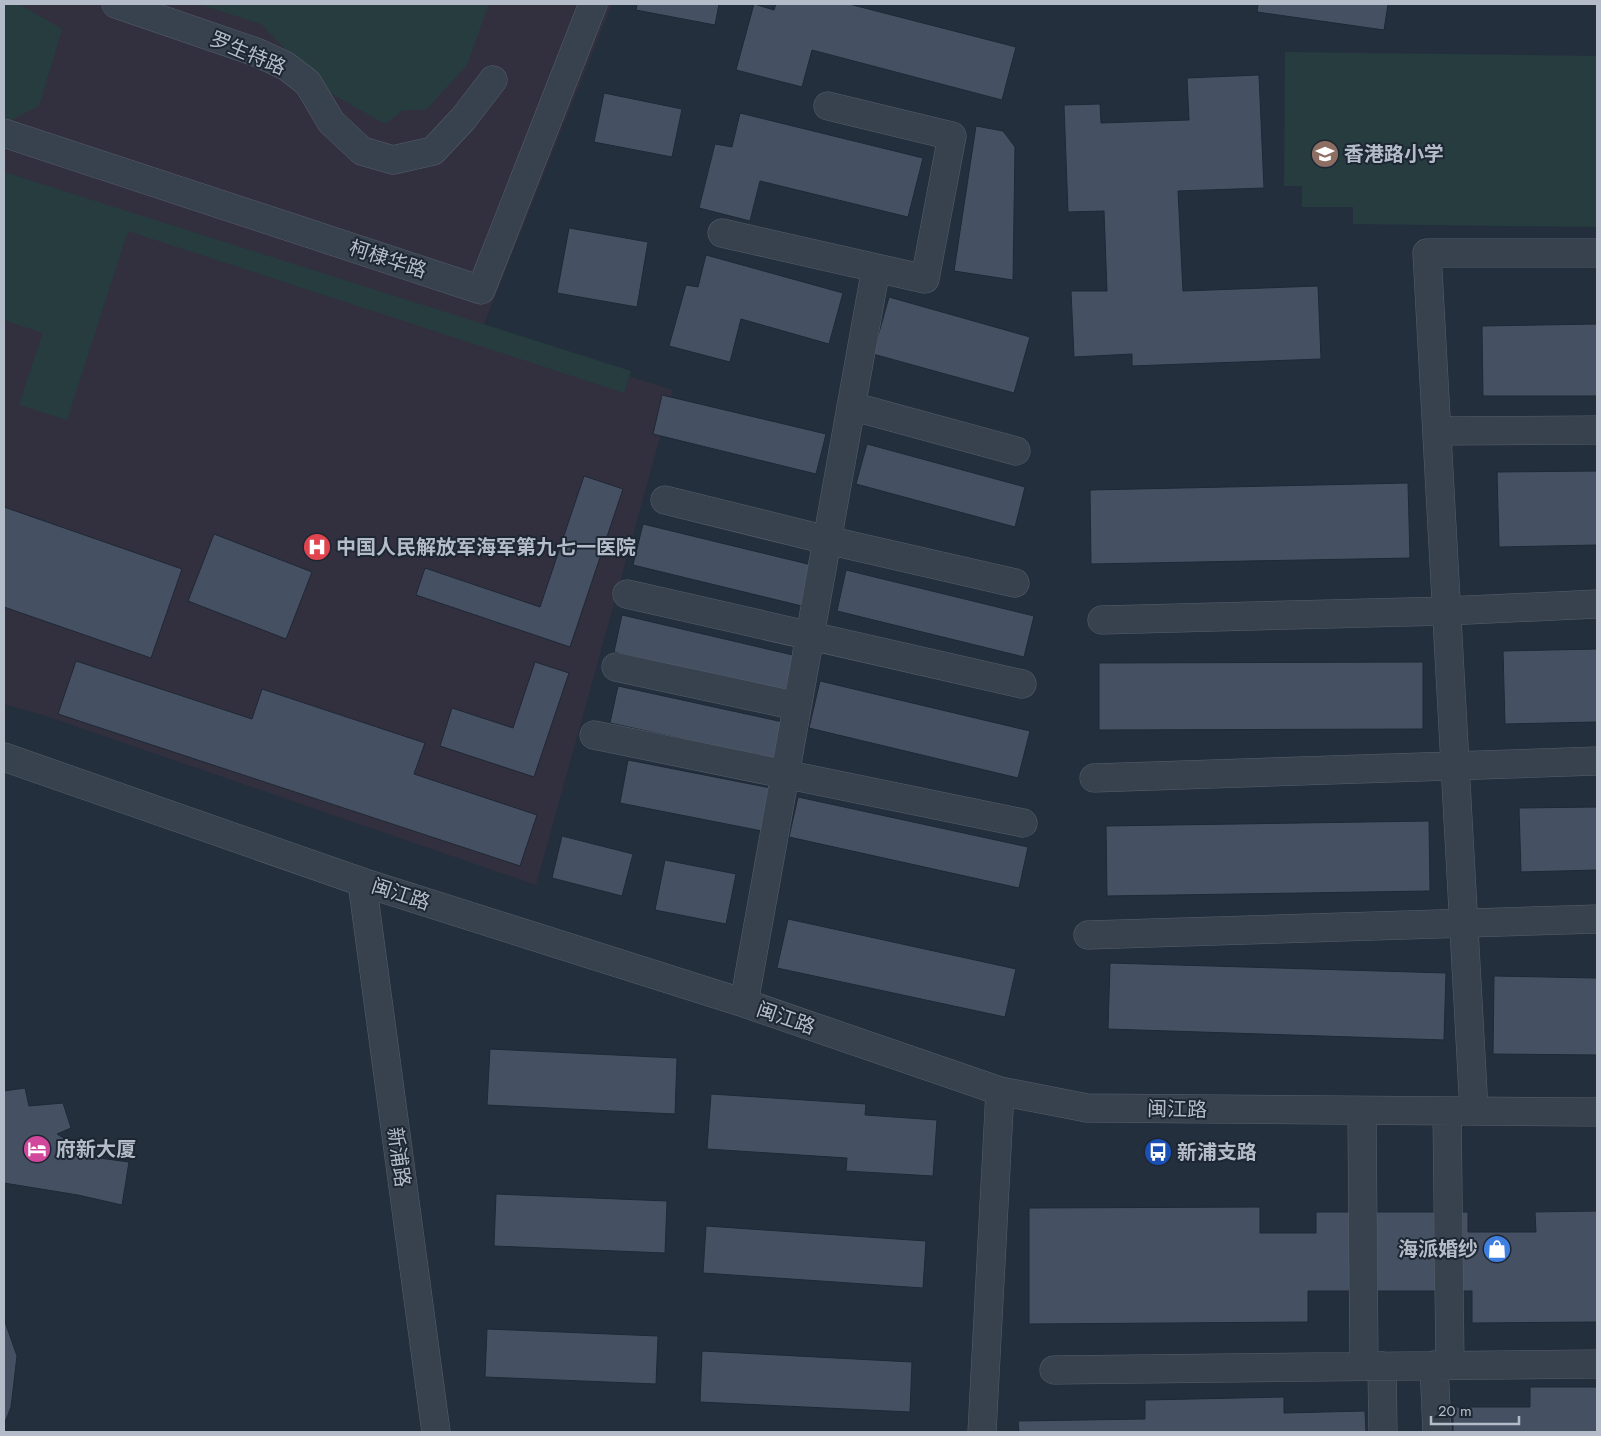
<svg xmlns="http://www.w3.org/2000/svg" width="1601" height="1436" font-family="Jost,'Noto Sans SC',sans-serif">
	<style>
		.medical { fill: #32303f }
		.green { fill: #263c3f }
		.building { fill: #455162; stroke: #1f2835 }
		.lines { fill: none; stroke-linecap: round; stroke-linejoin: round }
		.minor-casing { stroke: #565f6c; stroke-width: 29 }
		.minor { stroke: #38414e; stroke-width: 28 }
		.labels { text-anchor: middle; stroke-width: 4; stroke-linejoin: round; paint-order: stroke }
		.street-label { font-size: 20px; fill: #b4bcc9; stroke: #1d2633 }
		.poi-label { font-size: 20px; font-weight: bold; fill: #b4bcc9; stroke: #1d2633; text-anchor: start }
	</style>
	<rect width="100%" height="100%" fill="#242f3e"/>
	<path class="medical" d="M4 4H612L481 331 673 390 536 885 43 715 4 704Z"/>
	<path class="green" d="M4 4H19L62 29 39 106 7 122 4 121Z
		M199 4H489L467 65 426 110H403L385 124 323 89 261 24Z
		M1285 52 1597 56V227L1353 224V207H1302V186H1284Z
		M4 172 631 371 624 393 128 231 67 420 19 405 43 333 4 320Z"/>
	<path class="building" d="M637 4H719L715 25 636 10Z
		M754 4 774 10 776 4H849L1016 47 1002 100 812 50 802 87 736 70Z
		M1258 4H1388L1384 30 1257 12Z
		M1259 75 1264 188 1178 191 1183 291 1318 286 1321 359 1132 366V354L1074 357 1071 291H1107L1104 211 1068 212 1064 105 1100 104 1101 123 1189 120 1187 78Z
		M604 93 682 109 672 157 594 142Z
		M740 113 923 158 908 217 760 181 750 221 699 208 715 144 732 147Z
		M976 126 1003 131 1015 147 1013 280 954 271Z
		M569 228 648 242 637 307 557 293Z
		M706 255 843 293 829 344 741 319 730 362 669 346 686 285 698 287Z
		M889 297 1030 337 1014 393 873 354Z
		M1597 324V396H1483L1482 326Z
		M662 395 826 434 816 474 653 434Z
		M867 444 1025 487 1015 527 856 484Z
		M1597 471V545L1499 547 1497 472Z
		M584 476 623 489 570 647 416 595 425 568 540 607Z
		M1408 483 1410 558 1091 564 1090 490Z
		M4 507 182 569 151 658 4 607Z
		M643 524 820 567 810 608 633 565Z
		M214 534 312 572 286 639 188 601Z
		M846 570 1034 616 1024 657 837 611Z
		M622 615 797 656 788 693 614 652Z
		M1597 649V722L1505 724 1503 651Z
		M76 661 252 719 262 689 425 743 414 774 537 815 520 866 58 714Z
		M535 662 569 673 534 777 440 746 452 708 513 728Z
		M1423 662V729L1099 730V663Z
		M820 681 1030 731 1018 778 809 728Z
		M618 686 783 722 774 759 610 723Z
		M628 760 771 788 762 831 620 803Z
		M798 797 1028 847 1019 888 789 837Z
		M1597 807V870L1521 872 1519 808Z
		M1429 821 1430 891 1107 896 1106 826Z
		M562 836 633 854 622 896 552 878Z
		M665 860 736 874 726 924 655 910Z
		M788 919 1016 969 1005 1017 777 968Z
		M1110 963 1446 973 1444 1040 1108 1029Z
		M1494 976 1597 978V1055L1493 1054Z
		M490 1049 677 1058 675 1114 487 1105Z
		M25 1088 29 1106 63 1103 71 1128 57 1134 73 1144 69 1154 129 1162 122 1205 78 1195 4 1183V1091Z
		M711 1094 866 1104 865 1115 937 1120 933 1176 846 1171 847 1158 707 1149Z
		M496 1194 667 1201 665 1253 494 1246Z
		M1260 1207V1233H1316V1212H1468V1232H1536L1535 1212 1597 1211V1322L1472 1323V1291H1308V1322L1029 1324V1208Z
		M706 1226 926 1241 923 1288 703 1273Z
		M4 1319 17 1356 11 1407 4 1425Z
		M487 1329 658 1336 656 1384 485 1377Z
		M702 1351 912 1362 910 1412 700 1402Z
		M1530 1387H1597V1432H1453V1407H1530Z
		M1284 1397V1413L1365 1411 1366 1432H1019L1018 1421 1145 1419V1400Z"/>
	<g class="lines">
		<defs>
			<path id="minor" d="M116 4 256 52 286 66 308 83 331 122 362 151 393 160 433 151 463 119 493 80
				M4 133 481 290 593 4
				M722 233 925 279 952 136 828 106
				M851 406 1016 451
				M1437 431 1597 430
				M665 500 827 540 1015 583
				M627 594 1022 684
				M1102 620 1447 611 1597 604
				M616 667 797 706
				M594 735 1023 823
				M4 757 362 882 744 1003 1000 1091 1087 1108 1597 1112
				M1094 778 1597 761
				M362 882 436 1432
				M1088 935 1597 919
				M744 1003 876 268
				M1362 1111 1364 1366
				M1447 1111 1450 1365
				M1474 1111 1427 253H1597
				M1434 1365 1437 1432
				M1382 1366 1383 1432
				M1054 1370 1597 1364
				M982 1432 1000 1091"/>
		</defs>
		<use href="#minor" class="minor-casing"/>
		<use href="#minor" class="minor"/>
	</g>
	<defs>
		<symbol id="school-disc" viewBox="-11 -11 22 22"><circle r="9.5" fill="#8d6e63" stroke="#1d2633"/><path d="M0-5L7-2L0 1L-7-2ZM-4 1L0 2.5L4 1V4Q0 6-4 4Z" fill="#fff"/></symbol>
		<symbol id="hospital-disc" viewBox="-11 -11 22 22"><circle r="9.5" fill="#e0444e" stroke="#1d2633"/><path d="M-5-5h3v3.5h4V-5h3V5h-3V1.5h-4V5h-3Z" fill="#fff"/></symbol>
		<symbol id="hotel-disc" viewBox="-11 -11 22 22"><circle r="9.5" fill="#d1479c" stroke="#1d2633"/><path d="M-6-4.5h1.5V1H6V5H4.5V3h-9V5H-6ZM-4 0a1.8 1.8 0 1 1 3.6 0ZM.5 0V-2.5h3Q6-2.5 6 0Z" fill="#fff"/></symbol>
		<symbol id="bus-disc" viewBox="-11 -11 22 22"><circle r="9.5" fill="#1a4fb4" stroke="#1d2633"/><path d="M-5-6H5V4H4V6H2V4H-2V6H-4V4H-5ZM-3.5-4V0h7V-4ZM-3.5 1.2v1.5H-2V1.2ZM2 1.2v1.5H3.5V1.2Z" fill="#fff"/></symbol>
		<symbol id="shop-disc" viewBox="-11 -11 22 22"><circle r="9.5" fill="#3f7fe0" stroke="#1d2633"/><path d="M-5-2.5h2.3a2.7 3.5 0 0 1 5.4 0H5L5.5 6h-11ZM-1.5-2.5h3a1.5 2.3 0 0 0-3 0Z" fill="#fff"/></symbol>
	</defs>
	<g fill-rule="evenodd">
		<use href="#school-disc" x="1309" y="138" width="32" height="32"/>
		<use href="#hospital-disc" x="301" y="531" width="32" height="32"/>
		<use href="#hotel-disc" x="21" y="1133" width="32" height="32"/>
		<use href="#bus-disc" x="1142" y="1136" width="32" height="32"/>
		<use href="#shop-disc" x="1481" y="1233" width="32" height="32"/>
	</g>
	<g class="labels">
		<g class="street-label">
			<text transform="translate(248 53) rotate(23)" y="7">罗生特路</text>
			<text transform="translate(388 259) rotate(18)" y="7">柯棣华路</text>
			<text transform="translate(401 894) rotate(18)" y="7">闽江路</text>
			<text transform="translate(786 1018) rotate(19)" y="7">闽江路</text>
			<text transform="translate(1177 1109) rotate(1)" y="7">闽江路</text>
			<text transform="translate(399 1157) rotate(82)" y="7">新浦路</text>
		</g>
		<g class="poi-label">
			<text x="1344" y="161">香港路小学</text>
			<text x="336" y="554">中国人民解放军海军第九七一医院</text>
			<text x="56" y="1156">府新大厦</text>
			<text x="1177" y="1159">新浦支路</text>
			<text x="1478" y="1256" text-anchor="end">海派婚纱</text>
		</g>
	</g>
	<rect width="1601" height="1436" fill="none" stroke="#b4bcc9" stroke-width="10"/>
	<path d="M1431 1416v8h88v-8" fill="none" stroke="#b4bcc9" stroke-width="2.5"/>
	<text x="1438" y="1416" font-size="15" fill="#b4bcc9" stroke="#1d2633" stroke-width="4" paint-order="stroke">20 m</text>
</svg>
